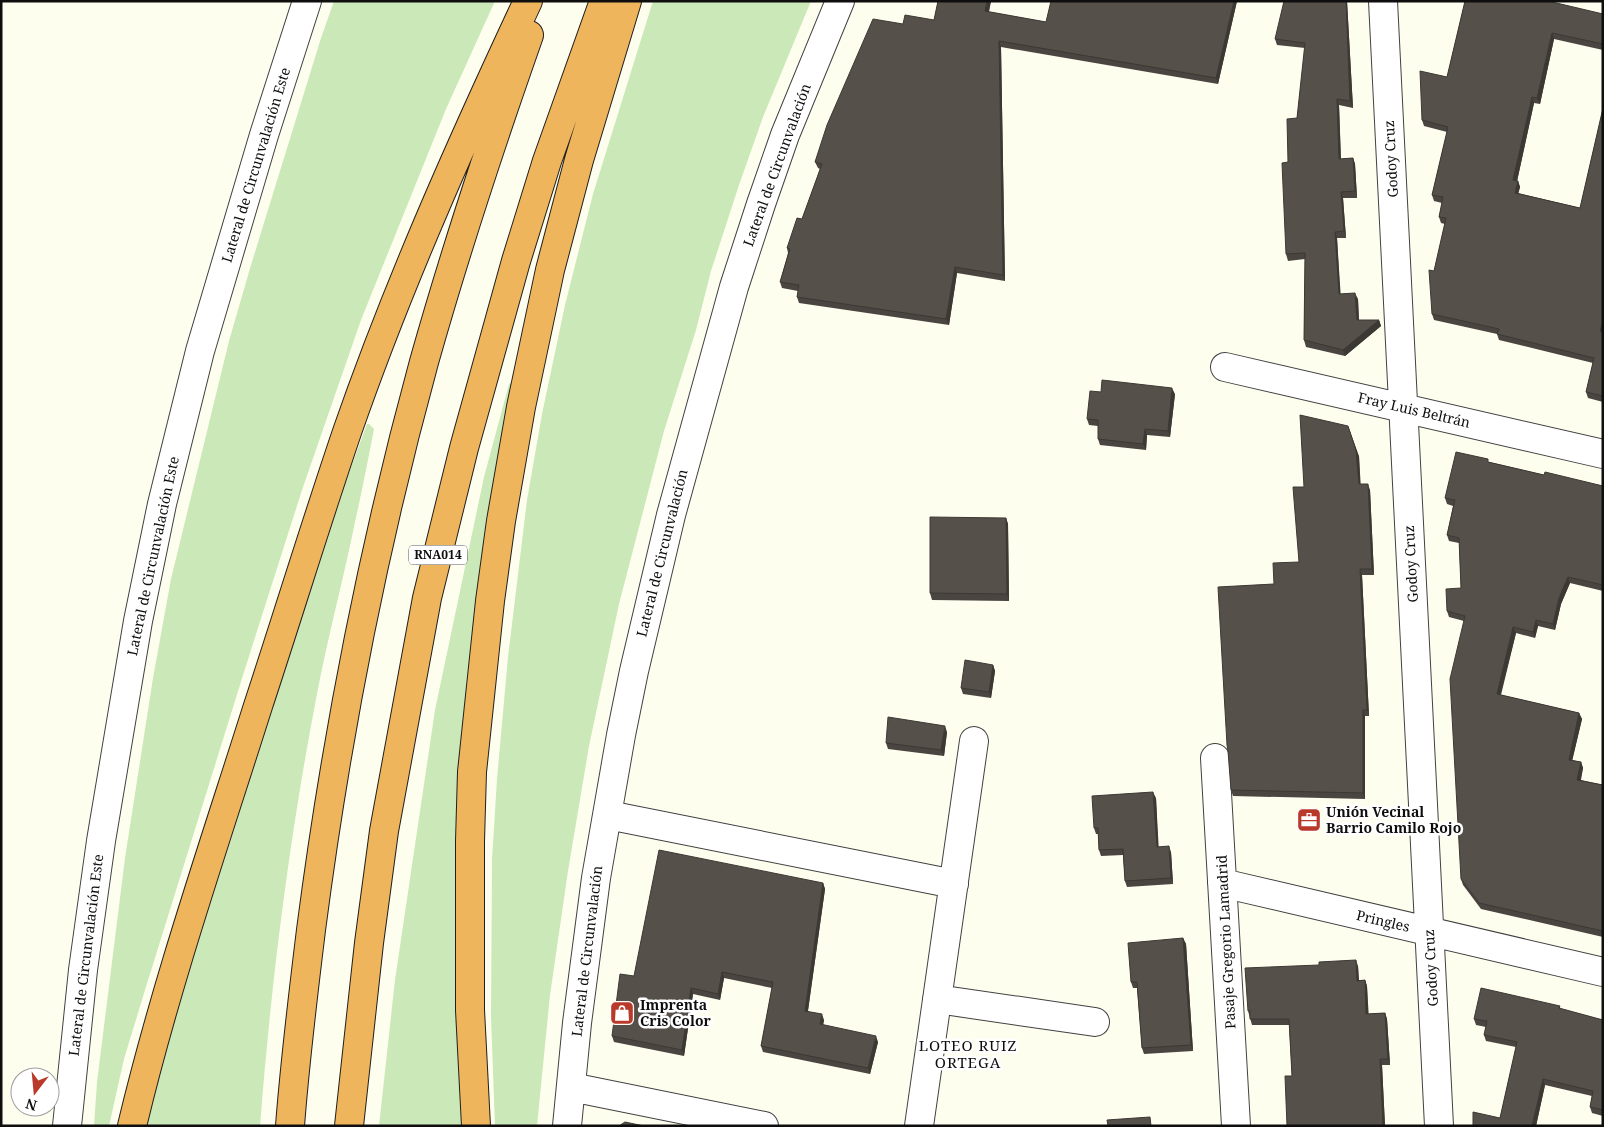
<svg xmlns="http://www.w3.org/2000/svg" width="1604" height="1127" font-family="'Noto Serif',serif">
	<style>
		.green { fill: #cbe8b9 }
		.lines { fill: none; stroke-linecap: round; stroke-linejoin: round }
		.minor-casing { stroke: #414141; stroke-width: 30 }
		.highway-casing { stroke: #1f1f1f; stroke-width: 30 }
		.minor { stroke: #fff; stroke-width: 28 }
		.highway { stroke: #efb55c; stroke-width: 28 }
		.wall { fill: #4a4540 }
		.shaded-wall { fill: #3c3834 }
		.building { fill: #56504a; stroke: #3c3834 }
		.labels { text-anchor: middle; stroke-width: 5; stroke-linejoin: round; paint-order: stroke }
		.shield { fill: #fff; stroke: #565656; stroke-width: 1 }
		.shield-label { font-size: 12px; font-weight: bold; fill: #0e0e0e }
		.street-label { font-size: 14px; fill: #0e0e0e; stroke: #fff }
		.poi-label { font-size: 14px; font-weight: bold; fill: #0e0e0e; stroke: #fff; text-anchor: start }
		.neighbourhood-label { font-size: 15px; letter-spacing: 1px; fill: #0e0e0e; stroke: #fff }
	</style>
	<rect width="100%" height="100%" fill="#fefeef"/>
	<path class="green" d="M334 1H495L446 109 361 320 302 490 244 672 145 990 124 1059 109 1126H94L97 1082 125 858 153 678 171 579 229 341 251 265 321 38Z
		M653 1H811L763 117 739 185 711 271 696 330 664 431 619 604 589 746 568 871 550 995 537 1126H495L491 1017 492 859 497 779 508 657 527 500 542 414 565 305 593 194Z
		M511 383 513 385 498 473 463 1126H379L395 980 435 710 484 477 509 384Z
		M367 424H369L374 429C368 460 362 491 355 522 343 581 327 640 316 699 289 840 271 983 260 1126H144L161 1062 192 956 306 604 332 519Z"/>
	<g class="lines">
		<defs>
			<path id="minor" d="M1383 1 1439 1126
				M1225 367 1603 454
				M1215 758 1236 1126
				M608 815 954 884
				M1222 883 1603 972
				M937 999 1095 1022
				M571 1087 764 1126
				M67 1126 83 970 101 841 138 621 162 504 200 351 264 135 307 1
				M567 1126 577 1023 596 878 621 735 634 671 671 515 734 287 761 204 785 135 840 1
				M919 1126 974 741"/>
			<path id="highway" d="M132 1126C166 984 214 845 258 706 288 615 316 523 347 432 398 285 462 142 528 1
				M290 1126C295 1060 303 995 311 930 336 738 373 548 424 362 455 252 491 143 529 35
				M349 1126 369 943 384 831 427 598 464 448 516 261 547 161 604 1
				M476 1126 470 1010V841L472 772 490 601 501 521 521 407 550 270 579 160 627 1"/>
		</defs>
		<use href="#minor" class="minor-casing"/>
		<use href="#highway" class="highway-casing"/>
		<use href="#minor" class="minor"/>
		<use href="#highway" class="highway"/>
	</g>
	<path class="wall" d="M938 1H991L989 12 1046 22 1237 1 1218 84 1001 47 1005 281 957 273 949 325 799 303 797 297 798 291 782 288 780 282 788 253 787 248 802 219 820 169 818 168 815 162 903 24 934 20Z
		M1347 1 1353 108 1339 105 1341 159 1353 158 1355 164 1357 198H1343L1346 238H1337L1340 294 1358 299 1359 320H1379L1381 326 1345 356 1306 347 1304 340 1305 259 1288 261 1286 254 1288 162 1297 118 1305 48 1277 45 1275 39Z
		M1465 1 1603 14V50L1554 39 1540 104 1534 103 1517 181H1518L1520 187 1518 193 1580 208 1603 108V402L1588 398 1586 392 1593 363 1499 340 1497 334 1434 320 1432 314 1434 271 1445 224 1441 223 1439 217 1442 203 1434 201 1432 195 1447 132 1424 126 1422 120 1447 77Z
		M1101 392 1175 394 1170 437 1147 435 1146 450 1100 445 1098 439V426L1089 425 1087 419Z
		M1359 456 1360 484 1370 490 1374 575H1362L1369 716H1365V799L1233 796 1231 790 1274 584 1299 562 1304 487Z
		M1489 462 1544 475 1603 486V591L1570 583 1561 604 1555 630 1538 626 1535 638 1516 633 1501 695 1579 713 1582 719 1572 760 1581 762 1583 768 1581 780 1603 785V937L1481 909 1463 885 1461 879 1464 621 1449 617 1447 611 1461 588 1459 543 1449 541 1447 535 1453 506 1447 504 1445 498Z
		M1006 518 1008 524 1009 601 932 600 930 593Z
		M993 665 995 671 991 698 963 694 961 688Z
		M947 732 944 756 888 749 886 743Z
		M1156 798 1158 847 1171 852 1173 884 1127 887 1125 881 1123 855 1101 856 1099 850 1098 834H1096L1094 828Z
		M823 883 825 889 808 1011 824 1020 823 1025 878 1042 870 1074 763 1052 761 1046 772 988 724 978 720 1000 693 994 684 1056 614 1042 612 1036 634 976Z
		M1183 938 1186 944 1193 1051 1144 1054 1142 1048 1137 988H1133L1131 982Z
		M1358 966 1359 980H1365L1367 986 1368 1014 1385 1013 1387 1019 1390 1065H1382L1385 1126H1287L1292 1076 1289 1025H1252L1248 1011Z
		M1560 1006V1009L1603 1020V1116L1592 1113 1590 1107 1592 1096 1545 1085 1536 1126H1473L1500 1118 1516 1047 1486 1041 1484 1035 1486 1027 1476 1025 1474 1019Z"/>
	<path class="shaded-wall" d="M987 1H991L987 18 985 11Z
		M1234 1H1237L1218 84 1216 78Z
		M1346 1H1347L1353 108 1350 101Z
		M1552 33 1554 39 1540 104 1537 98Z
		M999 41 1001 47 1005 281 1003 275Z
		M1532 97 1534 103 1516 186 1513 180Z
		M1337 99 1339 105 1341 165 1339 159Z
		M1353 158 1355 164 1357 198 1355 191Z
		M1518 181 1520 187 1517 199 1515 193Z
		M1341 192 1343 198 1346 238 1344 231Z
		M1335 232 1337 238 1341 300 1339 294Z
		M955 267 957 273 949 325 946 319Z
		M1355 293 1358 299 1359 326 1357 320Z
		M1379 320 1381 326 1345 356 1343 350Z
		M1603 321V337L1600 331Z
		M1172 388 1175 394 1170 437 1168 431Z
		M1348 426 1359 456 1361 490 1359 484Z
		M1145 429 1147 435 1146 450 1143 444Z
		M1368 484 1370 490 1374 575 1372 569Z
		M1006 518 1008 524 1009 601 1007 594Z
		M1360 569 1362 575 1369 716 1367 710Z
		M1568 577 1570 583 1561 604 1555 630 1553 624 1559 598Z
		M1536 620 1538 626 1535 638 1533 632Z
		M1513 627 1516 633 1499 700 1497 694Z
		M993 665 995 671 991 698 989 692Z
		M1363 710 1365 716V799L1363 793Z
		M1579 713 1582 719 1571 766 1569 760Z
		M945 726 947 732 944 756 941 750Z
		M1581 762 1583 768 1579 786 1577 780Z
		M1153 792 1156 798 1159 853 1157 847Z
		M1169 846 1171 852 1173 884 1171 878Z
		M823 883 825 889 807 1017 805 1011Z
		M1183 938 1186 944 1193 1051 1191 1045Z
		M1356 960 1358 966 1359 987 1357 981Z
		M722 972 724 978 720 1000 718 994Z
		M1365 980 1367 986 1369 1020 1366 1014Z
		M691 988 693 994 684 1056 682 1050Z
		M1385 1013 1387 1019 1390 1065 1388 1059Z
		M822 1014 824 1020 822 1030 820 1024Z
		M876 1036 878 1042 870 1074 868 1068Z
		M1380 1059 1382 1065 1385 1126H1383Z
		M1543 1079 1545 1085 1536 1126H1532Z"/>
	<path class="building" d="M938 1H987L985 11 1046 22 1051 1H1234L1216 78 999 41 1003 275 955 267 946 319 797 297 799 285 780 282 790 249 787 248 797 218 802 219 822 164 815 162 827 125 873 19 903 24 905 15 934 20Z
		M1284 1H1346L1350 101 1337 99 1339 159 1353 158 1355 191 1341 192 1344 231 1335 232 1339 294 1355 293 1357 320H1379L1343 350 1304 340 1305 253 1286 254 1282 163 1288 162 1287 119 1297 118 1305 43 1275 39Z
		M1465 1H1548L1603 14V44L1552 33 1537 98 1532 97 1513 180 1518 181 1515 193 1580 208 1603 108V321L1600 331 1603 332V396L1586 392 1594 358 1497 334 1499 329 1432 314 1429 270 1434 271 1446 218 1439 217 1443 197 1432 195 1448 127 1422 120 1420 71 1447 77Z
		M1102 380 1172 388 1168 431 1145 429 1143 444 1098 439V420L1087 419 1090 391 1101 392Z
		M1300 415 1348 426 1356 450 1359 484H1368L1372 569H1360L1367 710H1363V793L1231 790 1228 751 1227 745 1218 587 1274 584 1273 563 1299 562 1293 487H1304Z
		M1456 452 1488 459V462L1544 475 1545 472 1603 486V585L1568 577 1559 598 1553 624 1536 620 1533 632 1513 627 1497 694 1579 713 1569 760 1581 762 1577 780 1603 785V931L1479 903 1461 879 1450 679 1465 616 1447 611 1446 589 1461 588 1459 538 1447 535 1455 500 1445 498Z
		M930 517 1006 518 1007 594 930 593Z
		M965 660 993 665 989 692 961 688Z
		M888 717 945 726 941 750 886 743Z
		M1153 792 1157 847 1169 846 1171 878 1125 881 1123 849 1099 850 1098 828H1094L1092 796Z
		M659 850 823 883 805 1011 822 1014 820 1024 876 1036 868 1068 761 1046 773 982 722 972 718 994 691 988 682 1050 612 1036 620 974 634 976Z
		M1183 938 1191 1045 1142 1048 1137 982H1131L1128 943Z
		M1356 960 1357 981 1365 980 1366 1014 1385 1013 1388 1059H1380L1383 1126H1287L1285 1076H1292L1289 1019H1250V1010L1248 1011 1245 968 1319 965V962Z
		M1481 988 1560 1006 1559 1008 1603 1020V1110L1590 1107 1593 1091 1543 1079 1532 1126H1473V1112L1500 1118 1517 1042 1484 1035 1487 1021 1474 1019Z
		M1150 1117 1151 1126H1108L1107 1120Z
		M625 1122 644 1126H619Z"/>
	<defs>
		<symbol id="office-square" viewBox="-11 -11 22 22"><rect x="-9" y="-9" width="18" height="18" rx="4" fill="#b9392a" stroke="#fff"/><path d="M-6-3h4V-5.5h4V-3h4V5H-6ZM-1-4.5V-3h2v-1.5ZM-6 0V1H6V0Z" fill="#fff"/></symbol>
		<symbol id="shop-square" viewBox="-11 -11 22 22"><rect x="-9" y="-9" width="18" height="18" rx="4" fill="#b9392a" stroke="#fff"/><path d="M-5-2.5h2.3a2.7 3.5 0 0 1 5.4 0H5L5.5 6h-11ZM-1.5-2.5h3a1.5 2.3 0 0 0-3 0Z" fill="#fff"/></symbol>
	</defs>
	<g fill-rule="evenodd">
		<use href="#office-square" x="1295" y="806" width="28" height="28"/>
		<use href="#shop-square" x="608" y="999" width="28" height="28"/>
	</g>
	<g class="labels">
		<rect class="shield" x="409" y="545.5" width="58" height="19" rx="4"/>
		<g class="shield-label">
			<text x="438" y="559">RNA014</text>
		</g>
		<g class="street-label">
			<text transform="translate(1391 159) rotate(-93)" y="5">Godoy Cruz</text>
			<text transform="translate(256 165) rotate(-73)" y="5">Lateral de Circunvalación Este</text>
			<text transform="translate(777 165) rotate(-70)" y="5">Lateral de Circunvalación</text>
			<text transform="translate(1414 410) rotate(13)" y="5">Fray Luis Beltrán</text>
			<text transform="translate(662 553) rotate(-76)" y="5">Lateral de Circunvalación</text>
			<text transform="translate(153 556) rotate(-78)" y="5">Lateral de Circunvalación Este</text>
			<text transform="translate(1411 564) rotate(-93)" y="5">Godoy Cruz</text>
			<text transform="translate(1383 921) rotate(13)" y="5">Pringles</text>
			<text transform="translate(1226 942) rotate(-93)" y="5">Pasaje Gregorio Lamadrid</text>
			<text transform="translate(587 951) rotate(-83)" y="5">Lateral de Circunvalación</text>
			<text transform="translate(86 955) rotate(-83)" y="5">Lateral de Circunvalación Este</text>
			<text transform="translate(1431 968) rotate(-93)" y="5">Godoy Cruz</text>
		</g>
		<g class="poi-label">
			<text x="1326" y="817">Unión Vecinal<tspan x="1326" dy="16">Barrio Camilo Rojo</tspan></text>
			<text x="640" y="1010">Imprenta<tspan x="640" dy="16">Cris Color</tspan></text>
		</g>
		<g class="neighbourhood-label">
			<text x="968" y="1051">LOTEO RUIZ<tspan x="968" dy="17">ORTEGA</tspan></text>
		</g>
	</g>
	<rect width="1604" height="1127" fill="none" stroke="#0e0e0e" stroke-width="5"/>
	<g transform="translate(35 1092) rotate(196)"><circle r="24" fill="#ffffff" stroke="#9f9f9f"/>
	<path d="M0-4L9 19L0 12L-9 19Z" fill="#b9392a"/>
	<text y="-8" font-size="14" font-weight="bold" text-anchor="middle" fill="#0e0e0e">N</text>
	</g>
</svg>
